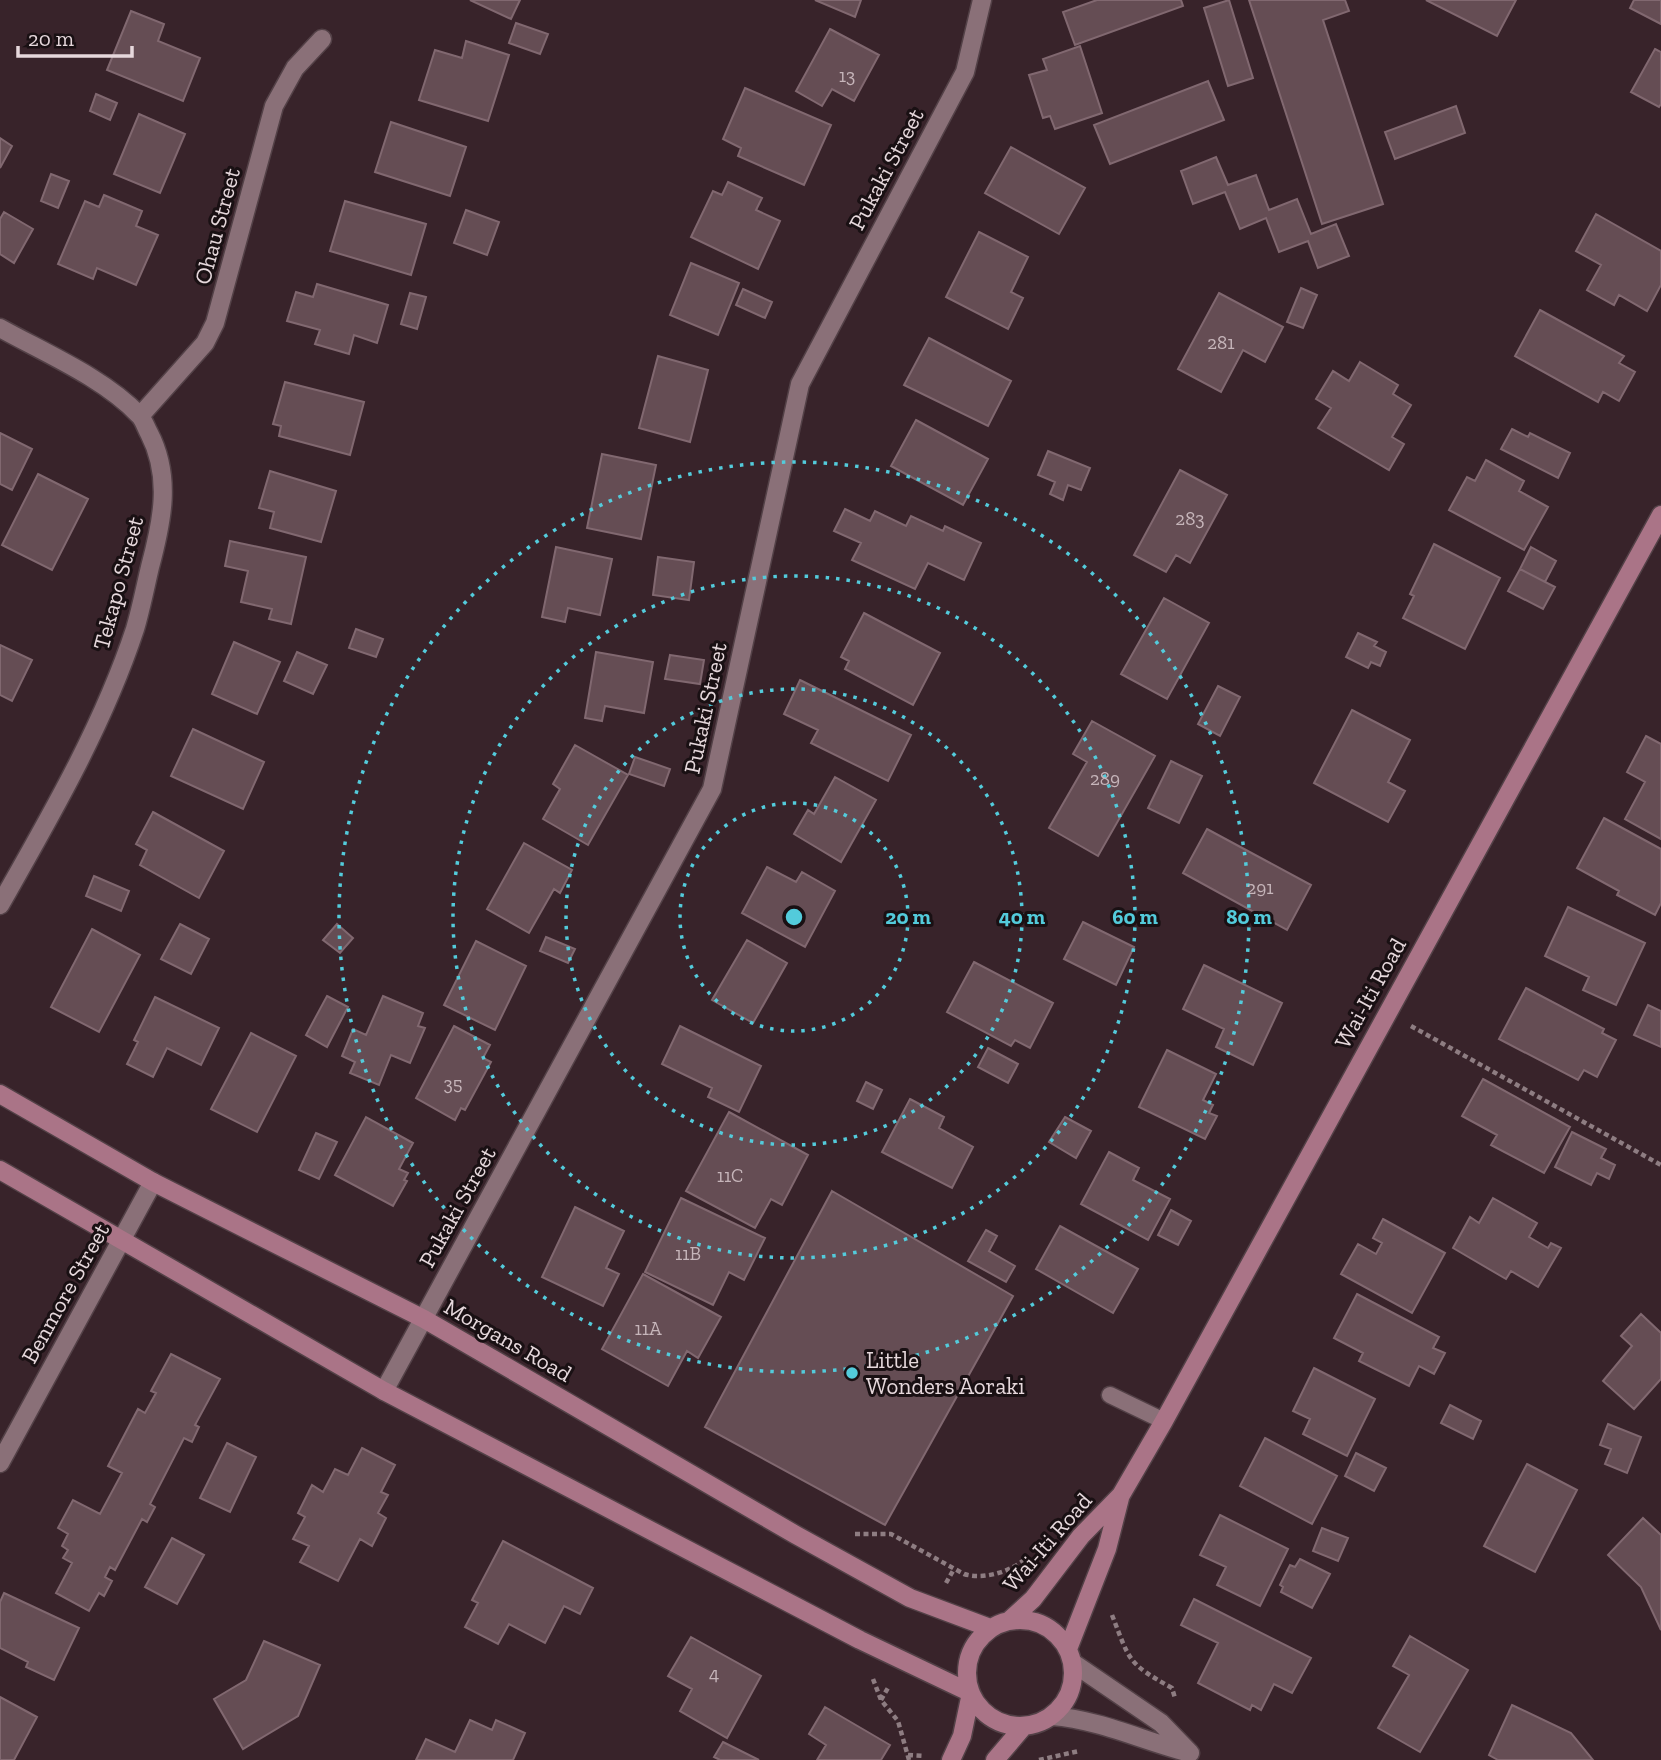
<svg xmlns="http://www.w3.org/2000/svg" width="1661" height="1760" font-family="'Zilla Slab',serif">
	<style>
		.building { fill: #654d54; stroke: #816870; stroke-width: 2 }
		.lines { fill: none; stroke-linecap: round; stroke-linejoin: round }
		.lane-casing { stroke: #534147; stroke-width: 19 }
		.street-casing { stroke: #534147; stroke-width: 21 }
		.secondary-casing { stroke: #534147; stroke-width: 21 }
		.path { stroke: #8e7d82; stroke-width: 4.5; stroke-dasharray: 5 3.5; stroke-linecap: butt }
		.lane { stroke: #8a7078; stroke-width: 16 }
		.street { stroke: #8a7078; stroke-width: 18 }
		.secondary { stroke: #aa7487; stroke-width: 18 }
		.ring { fill: none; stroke: #53cbdb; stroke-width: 3.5; stroke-dasharray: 3.5 7 }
		.poi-dot { fill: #53cbdb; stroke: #191013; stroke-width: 2.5 }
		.labels { text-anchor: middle; stroke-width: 6; stroke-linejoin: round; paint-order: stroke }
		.number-label { font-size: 19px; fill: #c6b5ba }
		.street-label { font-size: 23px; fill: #e6d8dc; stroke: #191013 }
		.poi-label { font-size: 23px; fill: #e6d8dc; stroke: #191013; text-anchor: start }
		.centre { fill: #53cbdb; stroke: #191013; stroke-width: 3.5 }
		.ring-label { font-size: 21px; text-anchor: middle; font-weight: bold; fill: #53cbdb; stroke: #191013; stroke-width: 6; stroke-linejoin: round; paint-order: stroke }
	</style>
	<rect width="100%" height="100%" fill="#38232a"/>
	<path class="building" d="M470 0H520L511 19Z
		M815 0H861L855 17Z
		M1097 0H1181L1183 6 1075 45 1063 12Z
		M1229 0 1253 78 1228 86 1204 8Z
		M1249 0H1345L1349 11 1323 20 1383 204 1322 224Z
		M1426 0H1516L1497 36Z
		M1634 0H1661V24L1630 8Z
		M131 11 164 24 158 41 200 58 183 101 107 70Z
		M516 23 548 34 540 54 509 43Z
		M830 29 879 55 854 101 832 89 822 106 796 91Z
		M466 41 509 55 488 121 419 100 435 50 462 58Z
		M1080 46 1102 113 1055 129 1050 116 1043 118 1029 75 1047 70 1043 59Z
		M1655 49 1661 52V104L1659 107 1631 92Z
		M1208 81 1224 120 1110 164 1094 125Z
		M745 88 831 125 804 185 738 156 741 148 723 139Z
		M96 94 117 103 110 120 90 111Z
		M1456 106 1465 133 1395 159 1385 132Z
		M139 114 185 134 160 193 114 174Z
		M391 122 466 147 450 196 375 172Z
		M0 138 12 146 0 168Z
		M1011 147 1085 188 1059 234 985 193Z
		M1216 157 1228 185 1256 175 1269 210 1297 199 1311 234 1336 224 1349 256 1318 268 1308 241 1279 252 1266 218 1240 229 1225 192 1193 204 1181 171Z
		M51 174 69 181 58 208 41 201Z
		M728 182 762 198 756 210 780 221 758 269 691 237 713 191 722 195Z
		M104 195 142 211 136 226 158 235 136 285 97 268 93 279 58 264 85 201 99 207Z
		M345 201 426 224 411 275 330 251Z
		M466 210 499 222 487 255 454 243Z
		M4 212 33 229 14 263 0 254V219Z
		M1596 214 1661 251V285L1647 311 1619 295 1614 305 1587 290 1601 265 1576 251Z
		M979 232 1028 257 1011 292 1023 298 1008 329 946 297Z
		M691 263 739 283 718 335 670 315Z
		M317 284 388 305 377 343 354 335 349 354 315 344 320 330 287 321 296 292 313 297Z
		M1301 288 1317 295 1303 328 1287 322Z
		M743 289 772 302 765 318 736 305Z
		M410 293 426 297 417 329 401 324Z
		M1219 293 1283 327 1265 362 1243 350 1221 392 1178 369Z
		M1540 310 1624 356 1619 363 1635 372 1619 401 1603 392 1598 402 1515 356Z
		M929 338 1011 381 988 426 904 385Z
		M658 356 708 370 690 442 639 428Z
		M1360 362 1398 385 1393 394 1411 405 1392 437 1404 444 1389 470 1318 428 1331 408 1316 399 1333 371 1349 381Z
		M285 382 364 402 350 455 279 436 281 426 273 424Z
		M916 420 988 459 963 505 891 466Z
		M1512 429 1528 437 1530 433 1570 453 1558 478 1501 449Z
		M0 433 32 449 12 490 0 484Z
		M1048 451 1090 468 1081 490 1068 485 1063 500 1050 494 1055 482 1038 475Z
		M602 454 656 465 641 539 587 528Z
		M1486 460 1524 481 1519 491 1548 507 1524 550 1449 510 1467 477 1475 481Z
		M1180 470 1227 495 1190 563 1176 555 1166 572 1134 555Z
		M270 471 336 491 321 542 270 528 274 512 259 508Z
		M38 474 88 499 52 570 2 545Z
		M845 509 870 521 875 511 906 526 911 516 943 531 945 526 981 543 964 580 928 563 915 589 852 560 861 543 834 531Z
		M230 541 306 557 291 624 269 619 272 609 241 602 248 571 225 566Z
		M1434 544 1500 578 1465 649 1403 618 1414 596 1410 594Z
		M556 547 612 559 600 615 568 608 565 622 542 617Z
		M1531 547 1556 561 1545 582 1520 569Z
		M658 557 694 562 689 600 653 595Z
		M1520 569 1555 587 1543 609 1508 591Z
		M1164 598 1209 623 1167 699 1121 674Z
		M864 613 940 653 913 705 845 669 849 661 841 657Z
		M356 629 383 639 376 657 349 648Z
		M1358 633 1377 642 1374 646 1386 652 1380 666 1371 662 1368 668 1346 657Z
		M234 642 280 662 257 714 212 694Z
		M0 645 32 660 12 701 0 695Z
		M297 652 327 665 313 694 284 681Z
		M596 652 653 662 644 713 605 706 602 721 585 718Z
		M670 655 704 660 700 684 665 679Z
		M800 680 911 735 888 781 811 743 818 730 784 714Z
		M1218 686 1240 697 1220 736 1198 724Z
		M1352 710 1410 740 1388 782 1405 791 1388 822 1314 783Z
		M1092 721 1155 756 1098 856 1049 828 1087 762 1073 754Z
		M193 729 264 762 243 809 171 776Z
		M1646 736 1661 744V839L1625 819 1645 782 1627 772Z
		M575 745 628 775 588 845 543 819 560 789 553 784Z
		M635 757 670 769 664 786 629 774Z
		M1171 761 1202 776 1179 823 1148 808Z
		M835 777 876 800 841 862 794 834 808 810 814 814Z
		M153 812 224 851 199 898 140 865 147 850 136 844Z
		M1604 818 1661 849V903L1655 915 1617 895 1619 891 1577 868Z
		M1207 829 1311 885 1287 930 1183 873Z
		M524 843 572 870 560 893 554 889 529 933 487 909Z
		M767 867 796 882 802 872 835 891 805 947 742 913Z
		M94 876 129 891 121 911 86 896Z
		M1568 907 1645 943 1616 1005 1583 990 1589 977 1545 956Z
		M1083 922 1134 947 1116 985 1064 959Z
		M180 924 209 939 191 974 161 959Z
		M337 924 353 938 340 953 323 940Z
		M92 929 140 955 99 1032 51 1007Z
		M546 937 575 949 568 963 540 951Z
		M747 940 787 963 753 1023 712 1000Z
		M476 941 526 966 495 1030 444 1005Z
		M974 962 1053 1003 1030 1048 1015 1040 1011 1046 947 1012Z
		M1204 965 1282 1003 1253 1065 1216 1047 1224 1029 1183 1009Z
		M1526 988 1604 1029 1602 1033 1616 1040 1597 1077 1584 1070 1578 1080 1499 1039Z
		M327 996 348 1007 327 1047 306 1035Z
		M383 996 423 1013 418 1026 425 1028 410 1063 391 1055 379 1085 350 1073 355 1062 342 1056 353 1029 366 1035Z
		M155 997 219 1028 201 1065 167 1048 153 1077 127 1064 138 1042 134 1040Z
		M1648 1005 1661 1011V1047L1634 1035Z
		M454 1026 490 1045 483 1058 491 1062 465 1110 461 1108 455 1120 416 1098Z
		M680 1026 761 1066 739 1112 708 1097 712 1088 662 1064Z
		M251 1033 296 1056 257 1132 211 1109Z
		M988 1048 1018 1064 1008 1083 978 1067Z
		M1167 1050 1216 1074 1203 1100 1213 1105 1209 1113 1217 1116 1205 1139 1139 1107Z
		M1483 1079 1570 1127 1544 1173 1491 1145 1497 1135 1462 1116Z
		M866 1082 882 1090 873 1109 857 1101Z
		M910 1099 944 1117 939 1128 973 1147 952 1188 882 1152Z
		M729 1112 808 1155 782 1205 771 1199 755 1228 686 1191Z
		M366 1117 413 1143 399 1169 408 1173 404 1180 407 1181 393 1206 335 1175Z
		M1065 1117 1091 1131 1076 1158 1049 1142Z
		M1572 1132 1606 1149 1601 1158 1615 1165 1609 1179 1597 1173 1591 1185 1555 1167Z
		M316 1133 337 1142 319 1179 299 1170Z
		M1109 1152 1139 1168 1133 1180 1170 1199 1148 1240 1081 1204Z
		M832 1191 1013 1296 885 1525 705 1427Z
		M681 1198 765 1238 744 1280 729 1272 713 1305 645 1272Z
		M1493 1198 1537 1223 1529 1237 1548 1248 1551 1243 1561 1248 1538 1287 1511 1271 1506 1279 1453 1248 1470 1217 1479 1223Z
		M575 1207 624 1231 606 1268 619 1274 603 1306 542 1277Z
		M1171 1210 1191 1221 1178 1245 1158 1235Z
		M1383 1219 1445 1253 1412 1313 1341 1274 1358 1244 1376 1254 1382 1243 1373 1238Z
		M1060 1226 1138 1269 1113 1313 1036 1269Z
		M986 1230 997 1236 989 1251 1015 1266 1006 1282 968 1261Z
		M643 1274 721 1317 698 1358 687 1351 668 1386 602 1349Z
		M1357 1294 1439 1337 1433 1348 1445 1353 1434 1374 1419 1366 1409 1386 1359 1361 1363 1353 1334 1338Z
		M1641 1314 1661 1333V1379L1634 1409 1603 1381 1632 1346 1621 1336Z
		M171 1354 220 1379 195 1425 199 1427 192 1442 184 1438 150 1504 155 1507 147 1522 142 1519 115 1570 110 1567 105 1577 112 1581 104 1596 99 1593 89 1611 56 1593 72 1563 63 1558 68 1550 62 1546 68 1534 58 1528 73 1500 100 1514 122 1473 108 1466 138 1409 145 1413 156 1393 151 1391Z
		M1314 1368 1375 1399 1347 1456 1303 1434 1310 1419 1293 1411Z
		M1450 1405 1481 1421 1473 1439 1441 1423Z
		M1608 1424 1641 1437 1627 1473 1605 1464 1611 1449 1600 1445Z
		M1265 1438 1337 1476 1312 1524 1240 1486Z
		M227 1443 256 1457 230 1512 200 1498Z
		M362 1448 395 1465 381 1492 388 1495 378 1513 386 1518 372 1546 360 1539 338 1581 300 1562 309 1546 293 1539 305 1517 298 1513 312 1485 323 1492 335 1469 348 1475Z
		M1356 1453 1386 1468 1374 1491 1345 1476Z
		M1527 1464 1577 1490 1535 1572 1484 1546Z
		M1220 1515 1288 1549 1260 1606 1217 1585 1226 1567 1200 1555Z
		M1643 1518 1661 1535V1630L1641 1587 1608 1555Z
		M1322 1528 1348 1538 1338 1561 1313 1551Z
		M172 1538 204 1555 177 1604 145 1587Z
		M503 1541 593 1588 580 1614 564 1606 545 1643 509 1624 498 1644 465 1627 478 1603 472 1600Z
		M1300 1559 1330 1574 1312 1608 1281 1592 1283 1587 1280 1585 1290 1565 1295 1567Z
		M4 1593 79 1628 54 1680 26 1667 28 1662 0 1648V1602Z
		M1194 1599 1311 1658 1292 1693 1274 1684 1261 1710 1252 1705 1250 1710 1198 1683 1218 1643 1181 1625Z
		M1410 1636 1468 1670 1420 1752 1378 1728 1409 1675 1393 1666Z
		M691 1637 761 1676 727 1738 680 1711 692 1689 668 1676Z
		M264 1641 320 1665 298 1716 243 1749 214 1699 246 1680Z
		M0 1697 37 1717 14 1760H0Z
		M1512 1705 1571 1733 1593 1760H1498L1489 1755Z
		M825 1707 890 1745 881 1760H817L826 1745 809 1734Z
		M470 1720 492 1730 496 1720 525 1733 513 1760H416L426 1739 455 1752Z
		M723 1742 759 1760H720L714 1757Z"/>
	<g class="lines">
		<defs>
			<path id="lane" d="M1110 1395 1164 1421"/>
			<path id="street" d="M0 328C45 353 104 378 139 415 144 420 146 428 149 433 172 477 162 522 150 567 145 588 141 609 135 629 103 726 50 817 0 905
				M140 416 205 343 215 323 274 106 295 68 322 39
				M384 1391 712 789 800 384 965 72 982 0
				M0 1463 153 1182
				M1052 1716C1101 1720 1143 1741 1190 1753L1161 1723 1073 1663"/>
			<path id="secondary" d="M0 1094 153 1182 424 1319 796 1535 910 1598 990 1628
				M0 1170 384 1391 860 1640 971 1693 962 1736 951 1760
				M967 1673a53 53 0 1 1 106 0a53 53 0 1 1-106 0Z
				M1010 1620 1033 1599 1081 1536 1121 1495 1164 1421 1661 515
				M1068 1649 1107 1549 1120 1498
				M995 1760 1024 1726"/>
		</defs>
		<use href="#lane" class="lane-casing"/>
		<use href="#street" class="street-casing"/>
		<use href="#secondary" class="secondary-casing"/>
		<path class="path" d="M1411 1026 1661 1165
			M855 1534H891L964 1574C983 1580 1009 1572 1024 1560
			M946 1583 954 1569
			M1112 1615C1130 1661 1127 1663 1172 1688L1175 1698
			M873 1679 881 1700 898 1721 909 1760
			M881 1700 889 1686
			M908 1755 924 1756
			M1039 1760 1079 1751"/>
		<use href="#lane" class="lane"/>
		<use href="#street" class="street"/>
		<use href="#secondary" class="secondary"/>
	</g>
	<g class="ring">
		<circle cx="794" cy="917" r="114"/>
		<circle cx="794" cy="917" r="228"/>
		<circle cx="794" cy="917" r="341"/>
		<circle cx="794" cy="917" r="455"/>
	</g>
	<circle class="poi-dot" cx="852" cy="1373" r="7"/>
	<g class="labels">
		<g class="number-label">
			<text x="847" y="82">13</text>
			<text x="1221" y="349">281</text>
			<text x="1190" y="525">283</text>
			<text x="1105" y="785">289</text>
			<text x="1260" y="894">291</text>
			<text x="453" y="1090">35</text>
			<text x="730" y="1182">11C</text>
			<text x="688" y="1260">11B</text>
			<text x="648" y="1335">11A</text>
			<text x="714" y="1680">4</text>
		</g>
		<g class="street-label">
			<text transform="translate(886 169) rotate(-62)" y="8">Pukaki Street</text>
			<text transform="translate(217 226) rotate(-75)" y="8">Ohau Street</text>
			<text transform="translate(118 583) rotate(-75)" y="8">Tekapo Street</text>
			<text transform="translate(705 708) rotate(-78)" y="8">Pukaki Street</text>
			<text transform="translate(1370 993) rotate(-61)" y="8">Wai-Iti Road</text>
			<text transform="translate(457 1207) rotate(-61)" y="8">Pukaki Street</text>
			<text transform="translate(65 1293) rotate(-61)" y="8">Benmore Street</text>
			<text transform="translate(508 1340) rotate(30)" y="8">Morgans Road</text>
			<text transform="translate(1047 1542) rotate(-49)" y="8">Wai-Iti Road</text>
		</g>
		<g class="poi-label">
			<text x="866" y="1368">Little<tspan x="866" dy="26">Wonders Aoraki</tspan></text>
		</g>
	</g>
	<circle cx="794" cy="917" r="10" class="centre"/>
	<g class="ring-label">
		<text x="908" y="924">20 m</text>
		<text x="1022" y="924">40 m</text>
		<text x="1135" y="924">60 m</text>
		<text x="1249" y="924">80 m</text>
	</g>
	<path d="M18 46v10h114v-10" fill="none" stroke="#e6d8dc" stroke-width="3.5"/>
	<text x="28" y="46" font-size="21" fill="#e6d8dc" stroke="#191013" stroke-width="5" paint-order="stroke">20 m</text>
</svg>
